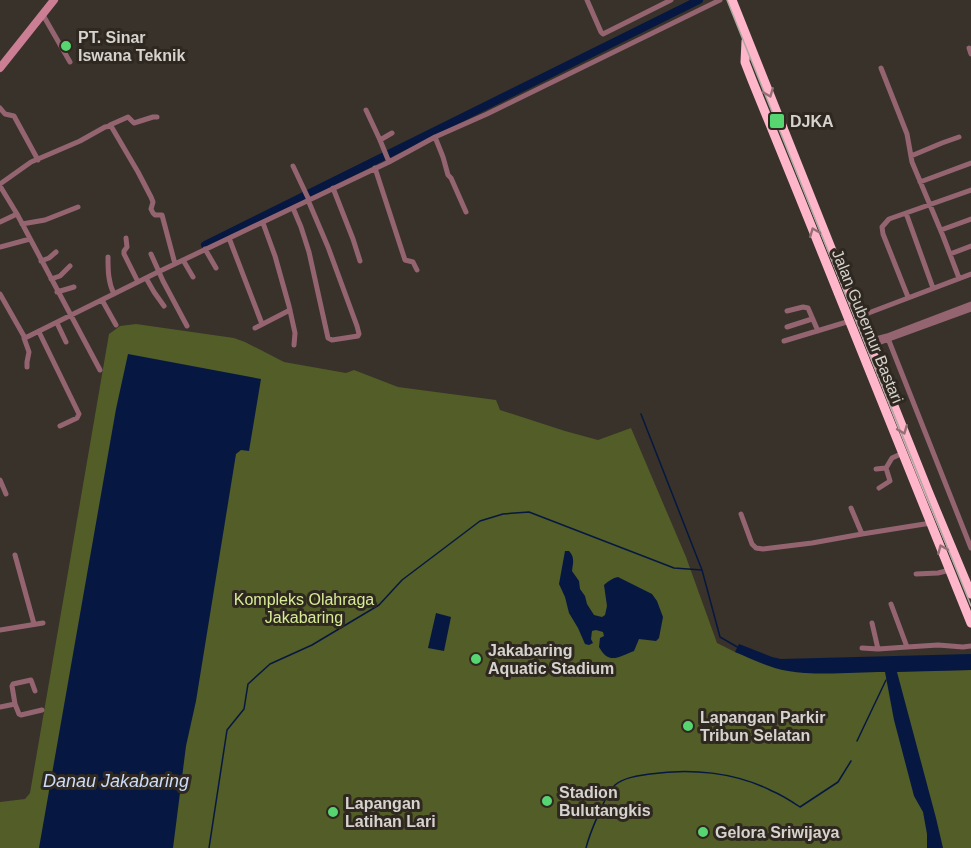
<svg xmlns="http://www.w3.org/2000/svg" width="971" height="848" font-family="Helvetica,sans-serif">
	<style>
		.green { fill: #525d28 }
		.water { fill: #061842 }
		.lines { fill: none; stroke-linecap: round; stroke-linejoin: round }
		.stream { stroke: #061842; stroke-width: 1.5 }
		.river { stroke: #061842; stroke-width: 8 }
		.street { stroke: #956471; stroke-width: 5 }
		.secondary { stroke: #cb7e94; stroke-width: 8 }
		.highway { stroke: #ffb6ca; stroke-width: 9 }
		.tram { stroke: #aca7a1; stroke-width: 1.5 }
		.oneway { stroke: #966f75 }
		.poi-dot { fill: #57d570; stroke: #2e2820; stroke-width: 2 }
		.labels { text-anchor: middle; stroke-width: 6; stroke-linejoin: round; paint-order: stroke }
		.poi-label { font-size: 16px; font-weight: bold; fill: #d6d2cd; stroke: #2e2820; text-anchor: start }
		.street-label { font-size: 16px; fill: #d6d2cd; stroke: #2e2820 }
		.park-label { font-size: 16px; fill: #d8ec93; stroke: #2e2820 }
		.water-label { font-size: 18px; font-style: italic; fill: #ccdcfb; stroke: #2e2820 }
	</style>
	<rect width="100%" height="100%" fill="#38322a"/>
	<path class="green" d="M136 324 234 338 245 342 284 362 346 373 354 370 398 387 496 400 500 410 565 431 598 440 631 428 686 557 717 643 735 652 804 673 971 670V848H0V802L25 799 30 793 109 334 120 326Z"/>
	<path class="water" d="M128 354 261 379 249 451 241 450 236 454 196 701 186 746 173 848H39L116 409Z
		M565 551H569C575 557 573 563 572 571L579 581 580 589 585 596 587 604 594 615 602 617 605 615 607 606 604 585C608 581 613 578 618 577L652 594 657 601 663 617 659 638 656 641 639 639 634 651C618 657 609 665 599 647L600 638 604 636 603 632 596 630 592 631 591 639 593 643 589 645 585 644 578 628 569 613 565 597 559 584Z
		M436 613 451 617 444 651 428 648Z
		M739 644 772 657 781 659 971 654V670L897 672 936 818 943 848H927V834L923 812 914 796 894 720 885 672C855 672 817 676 788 671 769 668 752 659 735 652Z"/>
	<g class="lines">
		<path class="stream" d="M641 414 702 570 720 637 739 648
			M857 741 886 680
			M209 848 227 730 244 709 248 684 270 664 312 645 379 605 402 580 480 521 503 514 529 512 674 568 702 570
			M586 848C589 835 606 793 615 785 625 777 638 776 650 774 690 768 735 772 772 791 782 795 791 801 800 807L838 782 851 761"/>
		<path class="river" d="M205 245 699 0"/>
		<path class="street" d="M587 0 601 32 603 34 671 0
			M43 15 70 62
			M969 48 971 54
			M881 68 907 134 912 162 943 236 959 278
			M0 108 5 114 14 116 38 160
			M366 110 380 140
			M110 125 128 117 134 123 153 117H157
			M435 137 443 157 448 175 451 178 466 212
			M911 156 942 143 959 137
			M389 162 380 140 392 133
			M293 166 309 200
			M375 168 405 260 413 262 417 270
			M920 182 971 163
			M0 184 31 162 80 141 105 127 111 126 138 172 151 197 153 202 151 209 153 213 155 215H162L175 264
			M0 186 17 214 100 370
			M333 188 353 239 360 261
			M293 208 301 227 309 252 328 338 332 340 358 336 359 334 357 326 328 247 308 200
			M906 213 933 288
			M0 222 17 214
			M263 223 275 256 289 306 295 333 294 345
			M22 224 45 220 78 207
			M941 230 971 219
			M126 238 127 247 124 251V254L138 282
			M229 238 262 324
			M0 247 30 239
			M205 249 216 268
			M151 254 163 281 187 326
			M950 254 971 246
			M108 257C108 270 108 282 114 294
			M183 260 193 277
			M41 261 49 258 56 252
			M146 278 154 292 164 306
			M51 279 60 276 70 266
			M57 292 74 287
			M0 294 25 338 158 272 389 162 435 137 487 114 720 0
			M908 297 883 234 882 227 889 219 971 190
			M102 300 116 325
			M787 311 803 307 808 308 818 331
			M858 317 971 274
			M57 323 66 342
			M787 327 812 319
			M255 328 290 310
			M39 332 79 414 77 418 60 426
			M887 336 971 548
			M24 338 29 352 27 362V367
			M784 341 850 321
			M868 341 887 336 971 304
			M870 346 971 309
			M876 469 886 468 892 458 903 453
			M0 480 6 494
			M879 488 890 481 886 468
			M741 514 752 544 756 548 763 549 812 543 862 534 851 508
			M862 534 931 523
			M15 555 34 624
			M916 574 938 573 950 570
			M891 604 907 647 938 645 963 647 971 646
			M872 623 878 649
			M0 630 43 623
			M862 648 878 649 907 647
			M15 704 12 686 13 684 31 680 35 691
			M0 707 15 704 19 714 21 715 42 710"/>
		<path class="secondary" d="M0 68 54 0"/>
		<path class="highway" d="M732 0 928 491 971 594
			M746 41 745 62 752 80 800 198 971 623"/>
		<path class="tram" d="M727 0 971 606"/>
	</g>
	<defs><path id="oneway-chevron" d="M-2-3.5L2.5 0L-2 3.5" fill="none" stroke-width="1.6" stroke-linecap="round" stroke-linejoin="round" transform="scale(1.5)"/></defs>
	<g class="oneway">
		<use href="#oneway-chevron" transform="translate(769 93) rotate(68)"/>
		<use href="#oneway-chevron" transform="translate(814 232) rotate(-112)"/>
		<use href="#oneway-chevron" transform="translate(903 430) rotate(68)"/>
		<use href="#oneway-chevron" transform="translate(942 549) rotate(-113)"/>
	</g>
	<g class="poi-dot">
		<circle cx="66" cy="46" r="6"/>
		<rect x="769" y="113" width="16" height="16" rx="3"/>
		<circle cx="476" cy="659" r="6"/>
		<circle cx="688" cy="726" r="6"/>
		<circle cx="547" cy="801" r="6"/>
		<circle cx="333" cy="812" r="6"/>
		<circle cx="703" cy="832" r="6"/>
	</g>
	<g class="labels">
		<g class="poi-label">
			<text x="78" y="43">PT. Sinar<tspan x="78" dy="18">Iswana Teknik</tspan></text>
			<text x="790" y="127">DJKA</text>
			<text x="488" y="656">Jakabaring<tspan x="488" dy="18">Aquatic Stadium</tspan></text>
			<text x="700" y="723">Lapangan Parkir<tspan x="700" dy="18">Tribun Selatan</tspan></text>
			<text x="559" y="798">Stadion<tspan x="559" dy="18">Bulutangkis</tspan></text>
			<text x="345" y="809">Lapangan<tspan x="345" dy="18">Latihan Lari</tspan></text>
			<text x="715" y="838">Gelora Sriwijaya</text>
		</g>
		<g class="street-label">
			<text transform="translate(868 326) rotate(68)" y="6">Jalan Gubernur Bastari</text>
		</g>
		<g class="park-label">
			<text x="304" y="605">Kompleks Olahraga<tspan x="304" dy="18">Jakabaring</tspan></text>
		</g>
		<g class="water-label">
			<text x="116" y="787">Danau Jakabaring</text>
		</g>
	</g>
</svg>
